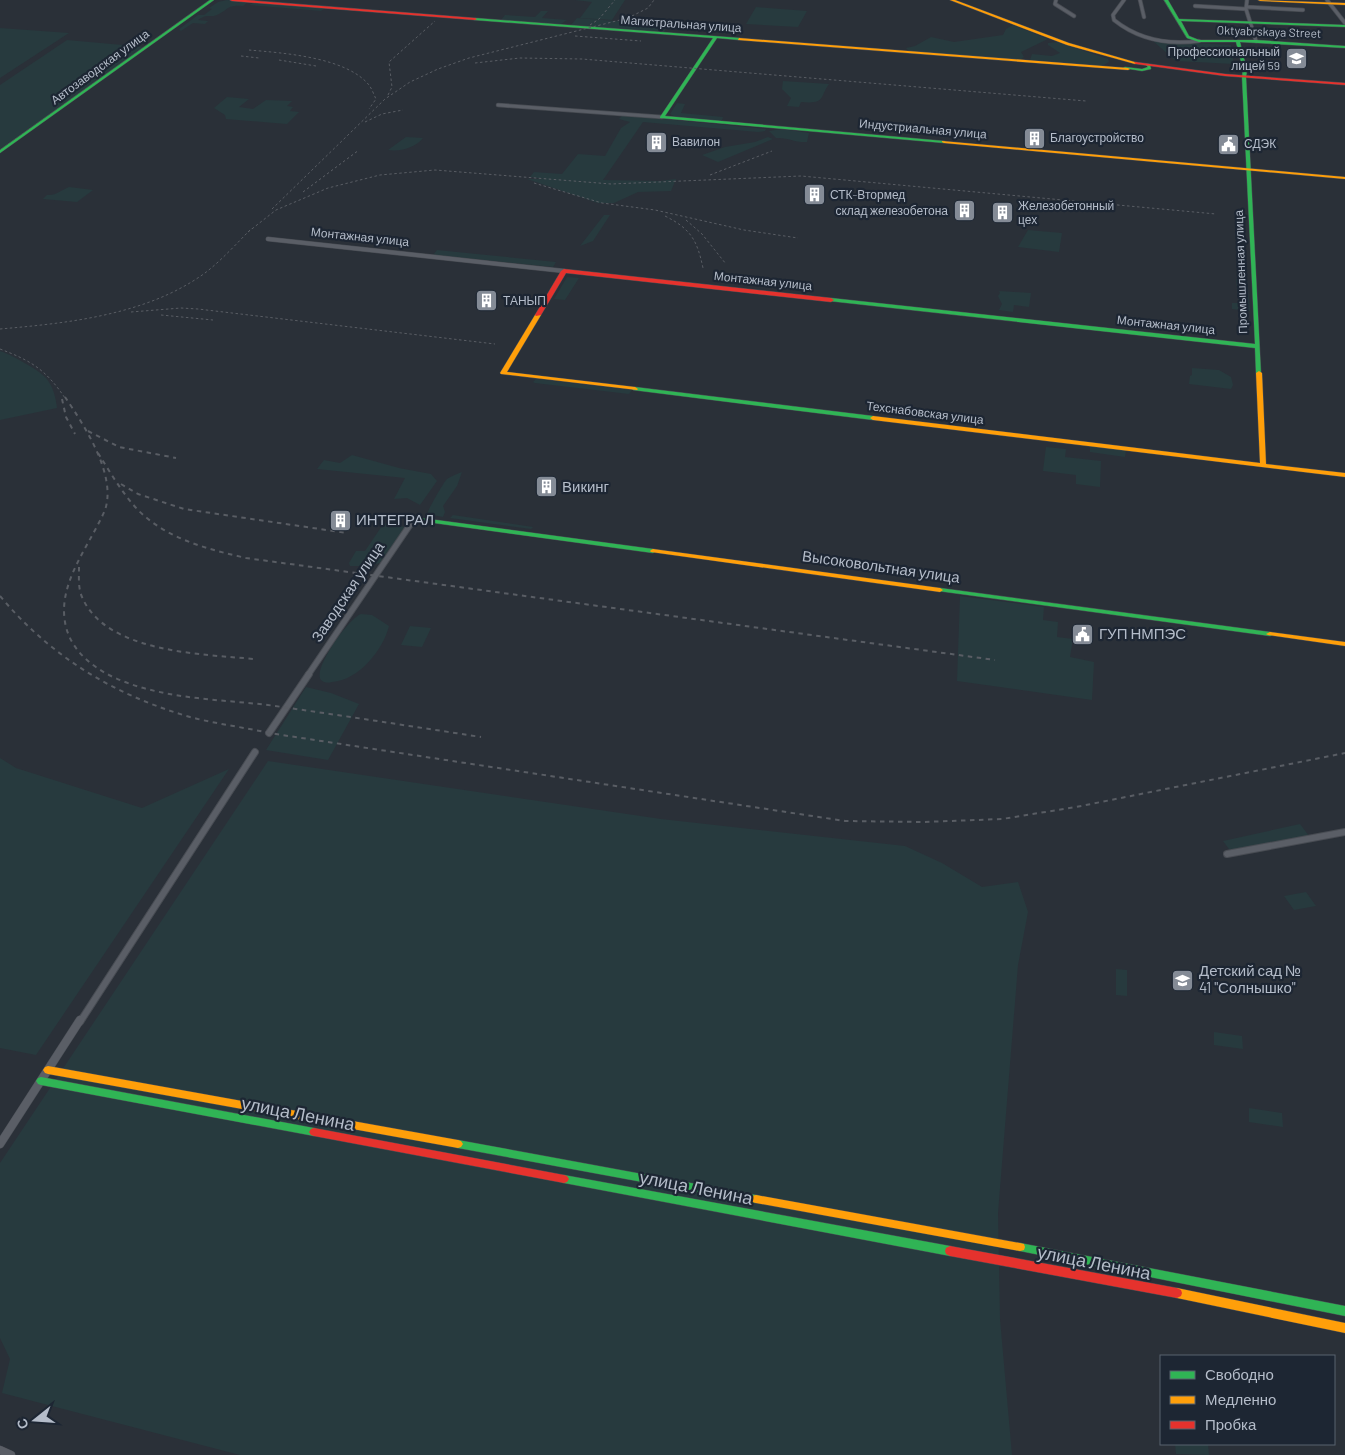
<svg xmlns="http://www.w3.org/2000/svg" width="1345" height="1455" font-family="Barlow,sans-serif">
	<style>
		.green { fill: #273a3e }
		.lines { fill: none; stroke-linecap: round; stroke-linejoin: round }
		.street-far4-casing { stroke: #484c53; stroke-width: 4.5 }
		.street-far3-casing { stroke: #484c53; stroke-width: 5 }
		.street-far2-casing { stroke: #484c53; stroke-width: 7 }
		.street-far1-casing { stroke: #484c53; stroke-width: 8 }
		.street-casing { stroke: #484c53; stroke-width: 9 }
		.fast-casing { stroke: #484c53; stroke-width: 1 }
		.slow-casing { stroke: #484c53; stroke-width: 1 }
		.jam-casing { stroke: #484c53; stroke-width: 1 }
		.street-far4 { stroke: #5a5e66; stroke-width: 3 }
		.street-far3 { stroke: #5a5e66; stroke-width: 4 }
		.street-far2 { stroke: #5a5e66; stroke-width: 5 }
		.street-far1 { stroke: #5a5e66; stroke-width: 6 }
		.street { stroke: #5a5e66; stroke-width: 8 }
		.fast { fill: #30b455; fill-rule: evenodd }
		.slow { fill: #ff9f0a; fill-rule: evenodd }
		.jam { fill: #e5322d; fill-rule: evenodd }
		.rail-far1 { stroke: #595d64; stroke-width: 1; stroke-dasharray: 2.5 2.5; stroke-linecap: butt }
		.rail { stroke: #595d64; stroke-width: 2; stroke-dasharray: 4.5 4.5; stroke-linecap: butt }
		.labels { text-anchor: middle; stroke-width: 4.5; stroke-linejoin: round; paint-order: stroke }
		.far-street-label { font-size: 12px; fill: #b4bcc9; stroke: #1d2633 }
		.far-poi-label { font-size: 12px; fill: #b4bcc9; stroke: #1d2633; text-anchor: start }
		.poi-label { font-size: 15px; fill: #b4bcc9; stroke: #1d2633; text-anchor: start }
		.street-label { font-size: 15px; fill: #b4bcc9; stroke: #1d2633 }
		.near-street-label { font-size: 18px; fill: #b4bcc9; stroke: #1d2633 }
	</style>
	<rect width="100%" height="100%" fill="#2a3038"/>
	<path class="green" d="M227 0 248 2 243 6C226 5 230 9 217 15 209 18 208 13 198 20L208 21 205 24 193 23 181 31 179 29 198 15H204L212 9 209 8 218 2Z
		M575 0H625L612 20 580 18 592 2Z
		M255 2 321 8 324 9 321 11 249 5Z
		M756 7 807 11 798 27 746 24Z
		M541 11H548L542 18 567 20 561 24 501 20 505 15 535 17Z
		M577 18 668 25 664 32 571 25Z
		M1013 25 1048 39 1021 52 1024 57 1020 60 910 52 906 48 915 46 931 37 954 42 1003 35 1006 29Z
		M0 28 69 33 0 78Z
		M67 40 145 47 0 149V85Z
		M1153 41 1231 45 1234 64 1176 61Z
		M1057 42 1108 59 1109 62 1102 66 1030 60 1032 54 1052 56 1060 53 1048 45V43Z
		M783 81 829 84C819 98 826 104 801 102L799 107 787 106 791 98 782 89Z
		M227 97 249 99 239 107 253 109 266 100 292 101 287 106 293 107 290 111 299 112 287 124 226 119 225 115 214 108Z
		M677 103 685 104 681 113 723 117 722 120 718 121 676 117 670 114Z
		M623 115 766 129 765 131 758 132 643 122 603 180 660 181 676 179 671 191 638 192 614 203H598L527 179H544L530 177 534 172 562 174 578 154 605 156 621 128 630 122 619 119Z
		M782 129 809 133 807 142C795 143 788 137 776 138L769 131Z
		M406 137 423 138C415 148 400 152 388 150Z
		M768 137 773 139 718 162 702 155 725 147 755 142Z
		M69 187 93 190 77 202 43 199 47 195C56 196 61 190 69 187Z
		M604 215H610L593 241 580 246Z
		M1028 230 1062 233 1059 252 1018 247Z
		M437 250 556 262 553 267 433 255Z
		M567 277 579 278 565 300 554 299Z
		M1236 279 1247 280 1250 311 1232 309V303H1239Z
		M999 291 1031 293 1029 307 1014 305 1013 312 999 310 1002 304 998 296 1000 293Z
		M0 351C10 354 39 370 46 378 53 386 56 398 57 408L0 420Z
		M1192 368 1219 370 1231 377 1233 385 1231 389 1189 384 1190 376 1192 375Z
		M536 379 632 390 629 394 535 383 533 382Z
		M1090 445 1126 450 1125 457 1090 452Z
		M1046 447 1066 449 1065 457 1101 461 1100 487 1076 484V475L1043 471Z
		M352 455 399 468 431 474 437 481 420 505 407 498 394 499 405 478 317 469 324 460 340 463Z
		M462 472 457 486 443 506 445 512 443 517 427 514C428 510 443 483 447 479 451 476 457 474 462 472Z
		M453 515 533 527 531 529 450 518Z
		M384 523 405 527 380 563 366 566H350L349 563 356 551H365Z
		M960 596 1044 607 1043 620 1058 622 1057 637 1073 639 1070 657 1094 662 1092 700 957 681Z
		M361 614 372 615 389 626C383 650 359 680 332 682 328 683 324 683 321 680 312 669 349 618 361 614Z
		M410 626 431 628 422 647 401 645Z
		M306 687 331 693 359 704 328 760 266 750Z
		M0 758 16 768 142 808 229 769 36 1055 0 1048Z
		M268 761 661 819 905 846 942 863 982 887 1018 882 1028 912 1018 965 998 1213 1000 1319 1012 1455H240L2 1393 10 1359 0 1338V1163Z
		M1300 824 1309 836 1238 851 1229 849 1223 841Z
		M1306 892 1316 906 1294 910 1284 896Z
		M1116 969 1127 970V996L1116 995Z
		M1214 1032 1242 1036 1243 1049 1214 1045Z
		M1249 1108 1282 1113 1283 1127 1249 1122Z
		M1175 1444H1208L1209 1455 1176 1454Z"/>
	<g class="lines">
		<defs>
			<path id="street-far4" d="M1056 0 1055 4 1074 16
				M1124 0 1113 15 1114 20C1139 40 1168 45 1199 41
				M1140 0 1144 17
				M1247 0 1246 9 1256 41
				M1327 0 1345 23
				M1195 6 1246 9
				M1248 7 1303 10
				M498 105 662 117"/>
			<path id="street-far3" d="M268 239 564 271"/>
			<path id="street-far2" d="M308 675 414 519"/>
			<path id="street-far1" d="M269 733 309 674
				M1227 854 1345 832
				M80 1022 255 752"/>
			<path id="street" d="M0 1144 80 1020
				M0 1450 11 1455"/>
			<path id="fast" d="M210 0H214L0 153V150Z
				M1164 0H1168L1179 19 1345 25V27L1181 21 1189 36 1199 40H1256L1345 46V48L1240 42 1247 70 1246 77 1261 374 1259 375 1256 373 1255 348 829 301 828 300 831 298 1255 344 1242 77 1243 70 1236 42H1199L1187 38Z
				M475 18 740 38 739 40 717 38 665 116 944 141 946 142 944 143 660 118V117L713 38 474 20Z
				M1148 64 1150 65 1151 69 1142 71 1123 68 1125 67 1142 69 1148 67 1146 65Z
				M635 387 873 416 876 418 873 420 633 390 632 389Z
				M414 517 653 549 656 551 653 553 412 520 411 519Z
				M940 588 1270 632 1274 634 1270 636 938 591 937 590 938 589Z
				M41 1077 314 1128 317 1129 319 1132 317 1135 314 1136 41 1085 38 1084 36 1081 38 1078Z
				M458 1140 756 1195 760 1196 761 1199 760 1202 756 1203 458 1148 455 1147 453 1144 455 1141Z
				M564 1175 950 1246 954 1248 955 1251 954 1254 950 1256 564 1183 561 1182 559 1179 561 1176Z
				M1020 1243 1345 1306V1316L1020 1251 1016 1250 1015 1247 1016 1244Z"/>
			<path id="slow" d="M950 0H955L1069 43 1138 63 1135 64 1067 45Z
				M1258 0 1345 3V5L1260 1Z
				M739 38 1128 68 1130 69 1128 70 738 40Z
				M942 141 1345 177V179L944 143 942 142Z
				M538 313 541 315 507 372 635 387 638 389 637 390 501 374 500 373 535 315Z
				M1259 371 1262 373 1266 464 1345 473V477L873 420 870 418 873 416 1260 463 1256 373Z
				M653 549 940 588 943 590 940 592 651 552 650 551 651 550Z
				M1270 632 1345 642V646L1268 635 1266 634Z
				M48 1066 458 1140 461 1141 463 1144 461 1147 458 1148 48 1074 45 1073 43 1070 45 1067Z
				M756 1195 1020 1243 1024 1244 1025 1247 1024 1250 1020 1251 756 1203 752 1202 751 1199 752 1196Z
				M1177 1288 1345 1323V1333L1177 1298 1173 1296 1172 1293 1173 1290Z"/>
			<path id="jam" d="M230 0H246L475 18 477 19 475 20 232 1Z
				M1135 62 1225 74 1345 83V85L1225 76 1136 64 1134 63Z
				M564 269 831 298 834 300 831 302 566 273 541 315 536 316 535 315 561 271Z
				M314 1128 564 1175 567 1176 569 1179 567 1182 564 1183 314 1136 311 1135 309 1132 311 1129Z
				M950 1246 1177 1288 1181 1290 1182 1293 1181 1296 1177 1298 950 1256 946 1254 945 1251 946 1248Z"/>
		</defs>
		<use href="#street-far4" class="street-far4-casing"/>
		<use href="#street-far3" class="street-far3-casing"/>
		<use href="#street-far2" class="street-far2-casing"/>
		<use href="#street-far1" class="street-far1-casing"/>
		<use href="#street" class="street-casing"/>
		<use href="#fast" class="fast-casing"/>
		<use href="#slow" class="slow-casing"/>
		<use href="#jam" class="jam-casing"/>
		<use href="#street-far4" class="street-far4"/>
		<use href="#street-far3" class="street-far3"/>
		<use href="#street-far2" class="street-far2"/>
		<use href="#street-far1" class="street-far1"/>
		<use href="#street" class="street"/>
		<use href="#fast" class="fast"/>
		<use href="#slow" class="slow"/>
		<use href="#jam" class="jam"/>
		<path class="rail-far1" d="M590 25 599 19 615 0
			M575 36 641 41
			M249 50C283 53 346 57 369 85 372 89 374 95 376 99L369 109
			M241 56 259 58
			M279 60 316 66
			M475 63 520 58 582 59 1086 101
			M388 95 392 87 389 62 435 21
			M365 122 382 114 403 110
			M710 175 772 151
			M534 183 602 203 655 210 744 230 798 238
			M303 192 359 150
			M272 209 385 99 410 82 438 69 469 58 628 18 648 8 654 0
			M665 216C691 229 697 240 703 268
			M686 220 702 234 726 264
			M248 232 276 210 328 188 380 175 435 170 611 184 801 176 1216 214
			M131 312 181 308 198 309 495 344
			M161 315 213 320
			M0 329C69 323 147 315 205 273 222 260 237 243 252 228
			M0 349C32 361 46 370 65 398"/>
		<path class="rail" d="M65 397C84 425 117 475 105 510 90 545 58 582 65 622 69 647 88 664 109 675 157 699 216 699 268 705 339 715 410 726 481 737
			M62 399 66 417 75 434
			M88 431 119 447 176 458
			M98 453C110 472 122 493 138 510 167 539 207 549 246 558L995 660
			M121 484 138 494 184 509 347 533
			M79 567C79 577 78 588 82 597 106 653 202 654 254 659
			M0 596C51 657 114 695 190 717 216 724 243 727 269 733L845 821 924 822 1002 819 1076 807 1345 753"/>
	</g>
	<defs>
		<symbol id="university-square" viewBox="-11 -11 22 22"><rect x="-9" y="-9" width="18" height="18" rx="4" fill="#848b96" stroke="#1d2633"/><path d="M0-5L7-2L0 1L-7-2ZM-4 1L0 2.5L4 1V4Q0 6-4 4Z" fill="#fff"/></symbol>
		<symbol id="building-square" viewBox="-11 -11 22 22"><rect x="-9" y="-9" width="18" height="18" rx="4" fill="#848b96" stroke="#1d2633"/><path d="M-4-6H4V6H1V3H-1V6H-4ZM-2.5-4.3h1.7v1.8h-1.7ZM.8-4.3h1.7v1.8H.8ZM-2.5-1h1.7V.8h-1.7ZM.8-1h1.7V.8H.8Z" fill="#fff"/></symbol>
		<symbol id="civic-square" viewBox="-11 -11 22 22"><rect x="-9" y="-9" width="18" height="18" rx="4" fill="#848b96" stroke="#1d2633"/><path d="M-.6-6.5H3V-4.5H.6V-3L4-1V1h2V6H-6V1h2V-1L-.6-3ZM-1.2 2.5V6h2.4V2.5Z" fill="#fff"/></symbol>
		<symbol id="school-square" viewBox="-11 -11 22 22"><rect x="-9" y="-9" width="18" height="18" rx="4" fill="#848b96" stroke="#1d2633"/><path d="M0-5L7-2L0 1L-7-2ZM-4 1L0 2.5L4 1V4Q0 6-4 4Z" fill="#fff"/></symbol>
	</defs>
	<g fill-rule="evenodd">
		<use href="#university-square" x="1284" y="46" width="25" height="25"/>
		<use href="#building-square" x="1022" y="126" width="25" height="25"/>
		<use href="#building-square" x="644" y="130" width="25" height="25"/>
		<use href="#civic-square" x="1216" y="132" width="25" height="25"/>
		<use href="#building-square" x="802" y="182" width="25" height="25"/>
		<use href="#building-square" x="952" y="198" width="25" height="25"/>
		<use href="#building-square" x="990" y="200" width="25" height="25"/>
		<use href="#building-square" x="474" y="288" width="25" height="25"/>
		<use href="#building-square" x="534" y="474" width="25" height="25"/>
		<use href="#building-square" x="328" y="508" width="25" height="25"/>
		<use href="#civic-square" x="1070" y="622" width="25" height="25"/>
		<use href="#school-square" x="1170" y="968" width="25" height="25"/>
	</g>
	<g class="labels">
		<g class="far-street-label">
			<text transform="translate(681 24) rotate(4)" y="4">Магистральная улица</text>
			<text transform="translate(1269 32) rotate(2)" y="4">Oktyabrskaya Street</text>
			<text transform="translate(100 67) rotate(-36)" y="4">Автозаводская улица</text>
			<text transform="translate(923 129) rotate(5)" y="4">Индустриальная улица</text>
			<text transform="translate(360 237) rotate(6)" y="4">Монтажная улица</text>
			<text transform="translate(1241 272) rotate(-92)" y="4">Промышленная улица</text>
			<text transform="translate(763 281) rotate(6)" y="4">Монтажная улица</text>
			<text transform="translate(1166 325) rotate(6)" y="4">Монтажная улица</text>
			<text transform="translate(925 413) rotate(7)" y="4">Техснабовская улица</text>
		</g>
		<g class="far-poi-label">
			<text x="1280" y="56" text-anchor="end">Профессиональный<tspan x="1280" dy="14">лицей 59</tspan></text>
			<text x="1050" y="142">Благоустройство</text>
			<text x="672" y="146">Вавилон</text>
			<text x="1244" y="148">СДЭК</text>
			<text x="830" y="199">СТК-Втормед</text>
			<text x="1018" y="210">Железобетонный<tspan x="1018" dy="14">цех</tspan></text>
			<text x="948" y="215" text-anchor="end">склад железобетона</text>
			<text x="503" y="305">ТАНЫП</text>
		</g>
		<g class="poi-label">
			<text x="562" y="492">Викинг</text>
			<text x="356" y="525">ИНТЕГРАЛ</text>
			<text x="1099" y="639">ГУП НМПЭС</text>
			<text x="1199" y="976">Детский сад №<tspan x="1199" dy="17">41 "Солнышко"</tspan></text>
		</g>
		<g class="street-label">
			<text transform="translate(881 567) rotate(8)" y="5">Высоковольтная улица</text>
			<text transform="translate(348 592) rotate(-56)" y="5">Заводская улица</text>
		</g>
		<g class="near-street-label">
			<text transform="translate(298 1114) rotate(11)" y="6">улица Ленина</text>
			<text transform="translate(696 1188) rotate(11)" y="6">улица Ленина</text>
			<text transform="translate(1094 1263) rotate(11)" y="6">улица Ленина</text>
		</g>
	</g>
	<rect x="1160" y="1355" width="175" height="90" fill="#1d2633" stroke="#59626f"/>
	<rect x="1170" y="1371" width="25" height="8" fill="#30b455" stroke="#59626f"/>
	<text x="1205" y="1380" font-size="15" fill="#b4bcc9">Свободно</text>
	<rect x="1170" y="1396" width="25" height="8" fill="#ff9f0a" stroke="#59626f"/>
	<text x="1205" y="1405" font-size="15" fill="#b4bcc9">Медленно</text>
	<rect x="1170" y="1421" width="25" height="8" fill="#e5322d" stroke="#59626f"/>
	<text x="1205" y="1430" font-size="15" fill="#b4bcc9">Пробка</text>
	<g transform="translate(35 1420) rotate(253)" stroke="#1d2633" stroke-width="4" paint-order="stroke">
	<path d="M0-4L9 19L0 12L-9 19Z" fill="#b4bcc9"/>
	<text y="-8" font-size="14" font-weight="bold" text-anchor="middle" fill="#b4bcc9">С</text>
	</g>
</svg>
